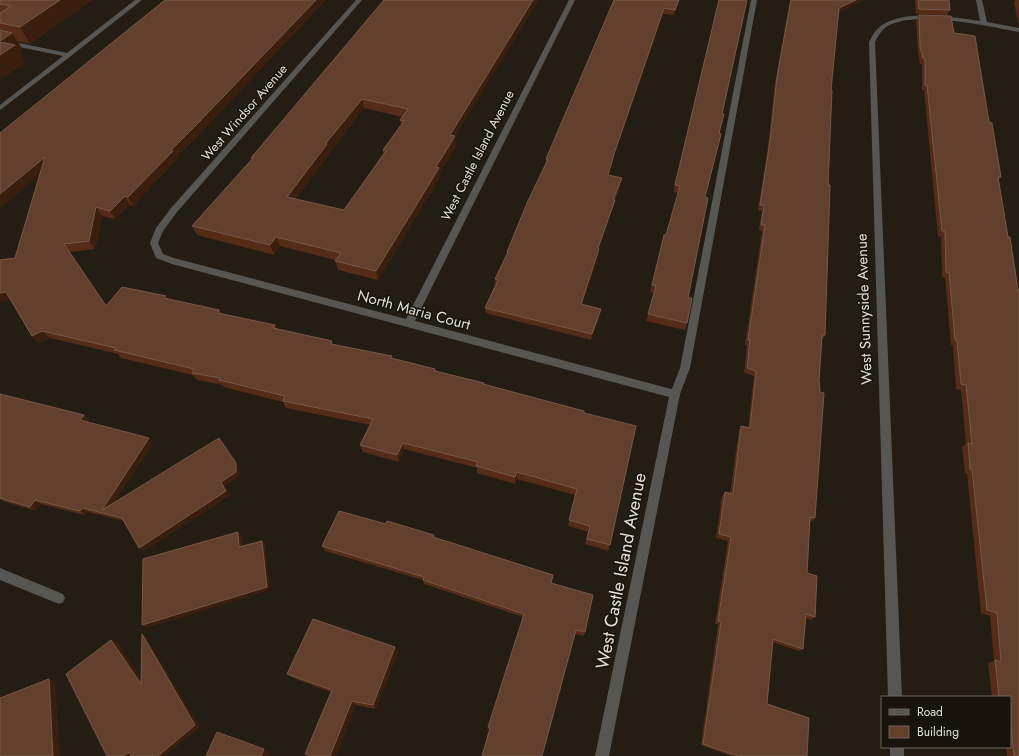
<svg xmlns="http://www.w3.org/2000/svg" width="1019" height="756" font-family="Jost,sans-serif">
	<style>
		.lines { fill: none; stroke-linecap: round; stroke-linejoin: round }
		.lane { fill: #565752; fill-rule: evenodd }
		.street { fill: #565752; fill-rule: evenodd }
		.wall { fill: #542c18; fill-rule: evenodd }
		.shaded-wall { fill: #3a1e0e }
		.building { fill: #63402d; stroke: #785948; fill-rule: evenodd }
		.labels { text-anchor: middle; stroke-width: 3; stroke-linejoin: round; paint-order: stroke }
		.far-street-label { font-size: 13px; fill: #e4dfd9; stroke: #19140b }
		.street-label { font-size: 15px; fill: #e4dfd9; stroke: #19140b }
		.near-street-label { font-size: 18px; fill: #e4dfd9; stroke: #19140b }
	</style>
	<rect width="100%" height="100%" fill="#231d13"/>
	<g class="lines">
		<path class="lane" d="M751 0H757L690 368 680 394 679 397 675 398 671 397 670 394 680 368Z"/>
		<path class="street" d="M135 0H142L71 56 0 110V105L63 56 0 43V39L67 53Z
			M356 0H362L177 212 163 231 158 243 163 254 174 258 406 319 569 0H575L415 321 675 390 679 391 680 394 609 756H595L669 397 172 264 156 258 150 243 156 228 171 208Z
			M976 0H982L987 22 1019 28V32C987 26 914 9 886 27 881 31 878 36 875 42L902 697H888L869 42C872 36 876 29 882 25 907 9 953 17 980 21Z
			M0 568 63 594 65 598 63 602 59 604 0 580Z
			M890 747H904V756H890Z"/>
	</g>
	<path class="wall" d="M0 0H92L30 44 18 41 22 49 19 52 25 62 0 80Z
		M384 0 455 137 456 146 440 173V177L378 280 338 270 335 260 280 246 274 255 197 235 192 226 252 159 251 158ZM364 108 402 117 400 120 401 124 383 150V154L344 210 296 199 330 153V152Z
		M614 0H680L674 15 663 14 613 159 608 175 621 183 615 200 614 205 599 248V254L582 304 601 309 600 314 591 340 486 313 485 308 496 284H495V279L507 255V252L546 163V159Z
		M719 0 722 114 719 133 705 197 688 298 687 323 685 330 646 321 654 293 650 292 664 235H666L678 193 673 192Z
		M790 0H864L838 13 831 90 825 335 822 340 819 381 815 518 811 522H810L807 573 815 617 811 620 805 618 803 649 799 651 772 642 767 704 807 756H731L701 745 718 624H715L728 541 716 538 722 496 725 492 730 493 739 431 741 426 748 428 754 376 744 373 747 345H745L762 231 759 230 762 211 758 210 768 147 775 83Z
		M915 0H949L950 10 947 15 916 14Z
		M1015 0H1019V26L1014 2 1015 1Z
		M919 15 954 33 989 122 1001 177 999 180 1019 756H1007L1006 747H1010V697H992L988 663 994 661 990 616 981 613 967 474 965 473 962 447 966 444 961 390 956 389 953 346 951 345 945 278 942 277 941 237 938 236 924 90H922V64H920L918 52 916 21Z
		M204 130 176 157 177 159 133 206 130 205 115 219 102 216 95 249 70 252 107 306 168 299 219 310 222 314 275 325 276 328 333 344 392 358 436 371 484 383V384L584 413 610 545 608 551 585 544 588 532 568 526 575 495 517 479 515 484 477 473V468L404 449 399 462 363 452 360 445 370 425 286 408 283 402 224 387 223 385 197 380 193 375 121 358 118 354 50 338 39 344 32 336 11 300 0 302V260L15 258 40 175 0 133Z
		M0 394 84 415 89 420 87 422 153 443 114 502 239 467V476L224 486 230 495 144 551 139 548 124 521 88 512 85 515 41 504 36 511 3 501 0 499Z
		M386 524 434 535 435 538 553 575 551 583 585 632 584 636 575 634 490 730 488 729V727L523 617 424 584 423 580 325 551 322 546Z
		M395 647 398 652 376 709 356 705 336 756H310L305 754 331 692 293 678 287 674Z"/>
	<path class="shaded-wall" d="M60 0H92L30 44 20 27Z
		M316 0H326L204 130 176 157 177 159 133 206 128 197 171 150Z
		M533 0H539L455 137 456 146 440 173V177L378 280 376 271 436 167 450 135Z
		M679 0H680L674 15 675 10Z
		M856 0H864L837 14 839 8Z
		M664 8 663 14 613 159 607 180 608 175 614 154Z
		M12 33 22 49 19 52 25 62 0 80V41Z
		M362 99 364 108 330 152V153L290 207 287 197 326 143Z
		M45 157 51 165 0 209V194Z
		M622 178 621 183 612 205 613 200Z
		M125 196 130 205 115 219 110 211Z
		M615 200 614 205 597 254 598 248Z
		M96 207 102 216 95 249 89 241Z
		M276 237 280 246 274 255 270 245Z
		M64 244 70 252 112 314 106 306Z
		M599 249V254L580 309 581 304Z
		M6 292 14 300 0 302V293Z
		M601 309 600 314 591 340 592 334Z
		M42 331 50 338 39 344 32 336Z
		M84 415 89 420 85 425 80 420Z
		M149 438 153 443 107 514 102 510Z
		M219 438 239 467V476L224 486 230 495 144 551 139 548 221 482Z
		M403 443 404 449 399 462 397 455Z
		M517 472V479L515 484V477Z
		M35 500 41 504 36 511 30 507Z
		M83 508 88 512 85 515 80 511Z
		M238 532 242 536 243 551 239 547Z
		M262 541 265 544 270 590 147 628 142 625Z
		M142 634 146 637 200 727 165 756H158Z
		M111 640 117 642 146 686 141 684Z
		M395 647 398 652 376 709 373 705Z
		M49 679 55 681 60 756H53Z
		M352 701 356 705 336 756H330Z
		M226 735 271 752 269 756H261Z
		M129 752 134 753 131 756H123Z"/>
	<path class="building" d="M0 0H60L20 27 0 23V13L11 6 0 4Z
		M165 0H316L200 121 171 150 173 151 128 197 125 196 110 211 96 207 89 241 64 244 106 306 122 287 166 296 164 298 219 310 218 313 275 325 273 328 332 341 331 344 392 356 391 358 435 369V371L484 383 483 384 584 411V413L636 426 610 545 587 539 590 526 569 520 577 489 517 472 515 477 476 466 478 462 403 443 397 455 360 445 373 419 283 401 285 396 219 380 220 378 192 373 194 369 114 350 116 348 42 331 32 336 6 292 0 293V260L15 258 45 157 0 194V133Z
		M384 0H533L450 135 455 136 436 167 439 168 376 271 335 261 341 253 276 237 270 245 192 226 253 158H251ZM362 99 408 109 400 120 404 121 383 150 386 151 344 210 287 197 327 144 326 143Z
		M614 0H679L675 10 664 8 614 154 608 175 622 178 613 200H615L598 248 599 249 581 304 601 309 592 334 485 308 498 280 495 279 508 252H507L527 203 548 159H546Z
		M719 0H747L722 114H724L719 133 721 134 705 197 708 198 688 298H692L687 323 648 314 656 286 652 285 664 235H666L680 186 675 185Z
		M791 0H856L839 8 831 90H832L828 185H830L825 335H822L819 381 820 392 824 393 815 518 810 517 807 573 817 576 815 617 806 614 803 649 773 639 767 704 809 718 807 756H738L703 744 721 622 718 621 731 537 719 534 725 492 733 494 741 426 750 428 756 371 747 368 750 340H748L765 225H761L764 205H760L770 141 777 77Z
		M918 0H949L950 10 919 9Z
		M919 15 951 16 954 33 975 36 989 122 992 123 1001 177H998L1008 237H1010L1018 290H1019V756H1014L1010 716V697H999L995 660 1001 662 997 613 987 610 972 469H970L968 443 972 444 966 385 961 384 957 341 955 340 949 273 946 272 945 231H942L927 85H925V59L923 58 920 47Z
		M0 30 12 33 0 41Z
		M0 42 15 45 0 55Z
		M0 394 84 415 80 420 149 438 102 510 219 438 236 463V472L221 482 226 491 139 548 122 518 83 508 80 511 35 500 30 507 0 498Z
		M339 511 386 524 387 521 434 535 433 537 553 575 551 583 593 595 585 632 576 630 542 756H482L490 728 488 727 524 614 423 580 424 577 322 546Z
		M238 532 239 547 262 541 267 587 142 625 143 559Z
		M313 619 395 647 373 705 352 701 330 756H311L305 754 332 690 287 674Z
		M142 634 195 725 158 756H131L129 752 123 756H107L66 674 111 640 141 684Z
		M49 679 53 756H0V698Z
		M217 732 264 749 261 756H206Z"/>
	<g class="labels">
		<g class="far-street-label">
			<text transform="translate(244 112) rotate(-49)" y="5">West Windsor Avenue</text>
			<text transform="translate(477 155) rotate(-63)" y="5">West Castle Island Avenue</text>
		</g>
		<g class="street-label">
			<text transform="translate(864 309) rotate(-92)" y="5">West Sunnyside Avenue</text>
			<text transform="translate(414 310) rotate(15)" y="5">North Maria Court</text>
		</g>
		<g class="near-street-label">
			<text transform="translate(621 571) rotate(-79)" y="6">West Castle Island Avenue</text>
		</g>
	</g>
	<rect x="881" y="696" width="130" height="52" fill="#19140b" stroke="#6a655d"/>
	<rect x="889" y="709" width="20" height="6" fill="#565752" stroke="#6a655d"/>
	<text x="917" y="716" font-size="12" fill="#e4dfd9">Road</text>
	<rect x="889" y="726" width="20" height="12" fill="#63402d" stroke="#6a655d"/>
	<text x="917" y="736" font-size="12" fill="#e4dfd9">Building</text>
</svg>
